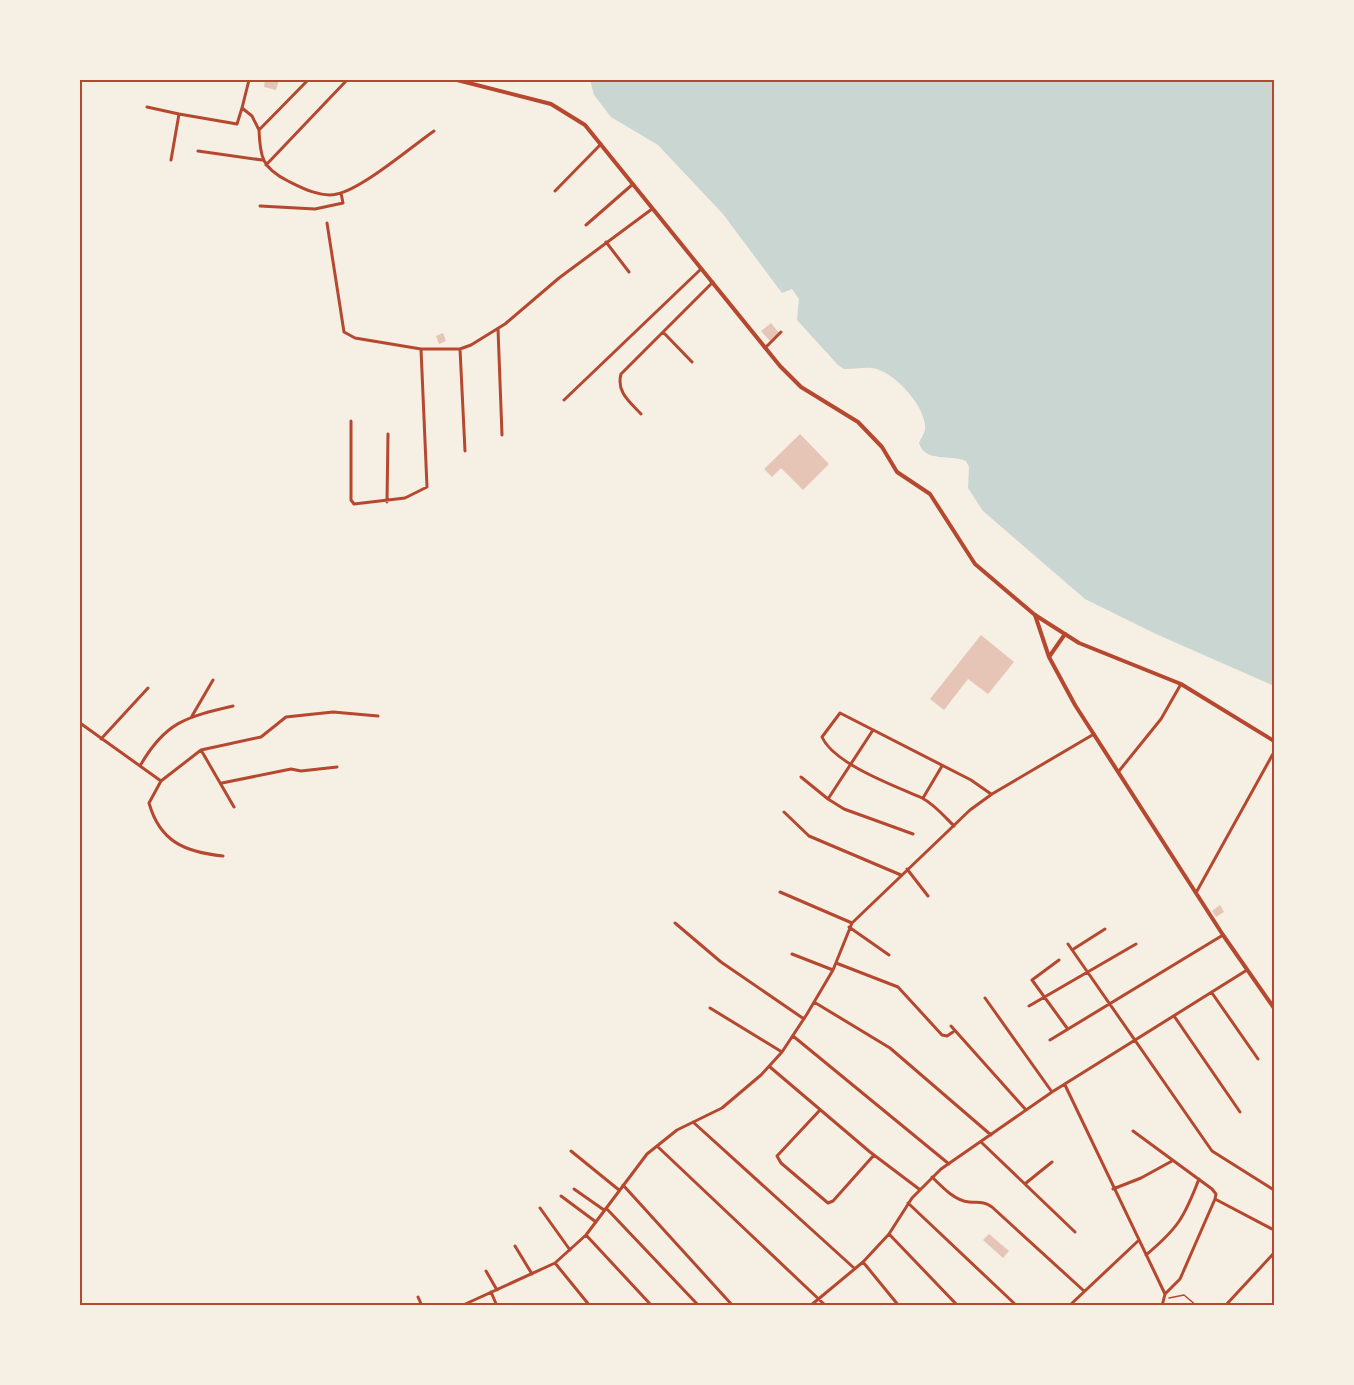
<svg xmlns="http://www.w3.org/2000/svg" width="1354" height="1385" font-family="Inter,sans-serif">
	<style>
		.water { fill: #c9d6d2 }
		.building { fill: #e6c5b7 }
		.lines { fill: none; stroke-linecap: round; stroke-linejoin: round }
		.path { stroke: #b5482f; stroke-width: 1.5 }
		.minor { stroke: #b5482f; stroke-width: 3 }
		.tertiary { stroke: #b5482f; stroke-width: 4 }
		.secondary { stroke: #b5482f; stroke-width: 4 }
		.neatline { fill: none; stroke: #b5482f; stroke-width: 2 }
	</style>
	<rect width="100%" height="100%" fill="#f6efe4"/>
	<path class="water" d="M590 80H1274V686L1156 634 1085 599 983 511 968 488 969 467 966 461C951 454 925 463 919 443 920 439 924 435 925 430 928 408 893 370 872 368 863 367 853 369 844 369L838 365 797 320 799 299 792 289 782 293 723 214 658 145 611 117 594 95Z"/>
	<path class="building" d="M265 80H279L276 90 264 87Z
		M771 323 779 333 770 341 761 331Z
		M443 333 446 341 439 344 436 336Z
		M800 434 829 464 803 490 781 468 772 477 764 469Z
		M981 635 1014 662 988 694 968 679 944 710 930 699Z
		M1220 905 1224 912 1216 917 1212 911Z
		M989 1234 1009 1251 1003 1258 983 1240Z"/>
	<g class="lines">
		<path class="path" d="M1169 1298 1184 1295 1197 1306"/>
		<path class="minor" d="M249 80 242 108 252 116 259 130 308 80
			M147 107 179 114 171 160
			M179 114 237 124 242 108
			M259 130C260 157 262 168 288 181 302 188 321 198 337 194 362 189 411 147 434 131
			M198 151 262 160
			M266 165 347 80
			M555 191 601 144
			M260 206 315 209 343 203 341 193
			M327 223 344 332 355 338 421 349H460L471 345 505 324 559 278 652 209
			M586 225 633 184
			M606 242 629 272
			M498 329 502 435
			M663 332 692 362
			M765 348 781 332
			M460 349 465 451
			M564 400 701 269
			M641 414C630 402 616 392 621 374L713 282
			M351 421V500L354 504 405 498 427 487 421 349
			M387 502 388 434
			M192 716 213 680
			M80 723 161 781 201 750 261 737 286 717 333 712 378 716
			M873 730 828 799 844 809 913 834
			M101 739 148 688
			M201 750 234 807
			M140 766C165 722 186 717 233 706
			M1119 771 1161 719 1181 684
			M801 777 828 799
			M161 781 149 803C160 842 185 852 223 856
			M222 783 291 769 301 771 337 767
			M923 798 942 766
			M784 812 809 836 901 875
			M954 826C944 816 934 804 922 798 895 786 834 764 822 737L840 713 971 780 991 794
			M907 869 928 896
			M1197 891 1274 752
			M780 892 852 923
			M675 923 721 962 804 1019
			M849 927 889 955
			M1068 944 1212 1151 1274 1190
			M1072 950 1105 929
			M792 954 833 970
			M1059 960 1032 980 1067 1028
			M836 963 898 987 942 1035 947 1036 953 1032
			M1212 993 1258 1059
			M985 998 1052 1092
			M814 1002 890 1048 991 1135
			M1029 1006 1136 944
			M710 1008 782 1052
			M1174 1016 1240 1112
			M951 1026 1026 1110
			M793 1036 949 1164
			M1050 1040 1223 935
			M770 1067 870 1152 919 1189
			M1065 1085 1165 1294 1162 1306
			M820 1110 777 1156 781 1163 828 1203 833 1201 874 1155
			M693 1122 854 1268
			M1133 1131 1212 1189 1216 1194 1215 1199 1274 1230
			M981 1142 1075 1232
			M657 1146 826 1306
			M571 1151 619 1190
			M932 1177C941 1186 955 1201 969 1202 979 1203 983 1201 992 1207L1084 1291
			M1026 1183 1052 1162
			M623 1185 733 1306
			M574 1189 604 1210
			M1113 1189 1141 1178 1172 1161
			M561 1196 596 1222
			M908 1203 1017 1306
			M540 1208 570 1250
			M606 1208 699 1306
			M889 1234 958 1306
			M586 1235 652 1306
			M515 1246 532 1274
			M1146 1255C1178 1228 1184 1218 1199 1179
			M863 1262 899 1306
			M555 1263 590 1306
			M486 1271 497 1290
			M491 1292 497 1306
			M1165 1294 1180 1279 1215 1199
			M418 1297 422 1306
			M461 1306 555 1263 586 1235 647 1154 677 1130 722 1108 761 1075 782 1052 807 1014 833 970 852 923 970 810 992 794 1094 734
			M810 1306 863 1262 889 1234 912 1198 941 1169 1052 1092 1247 970
			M1069 1306 1138 1241
			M1225 1306 1274 1253"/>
		<path class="tertiary" d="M1035 615 1049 657 1075 705 1223 935 1274 1008
			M1049 657 1065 634"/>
		<path class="secondary" d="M457 80 551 104 585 125 780 366 801 387 858 422 882 447 897 472 930 494 975 564 1035 615 1079 643 1181 684 1274 741"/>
	</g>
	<rect width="1354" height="1385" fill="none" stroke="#f6efe4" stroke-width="162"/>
	<rect x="81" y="81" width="1192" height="1223" class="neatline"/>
</svg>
